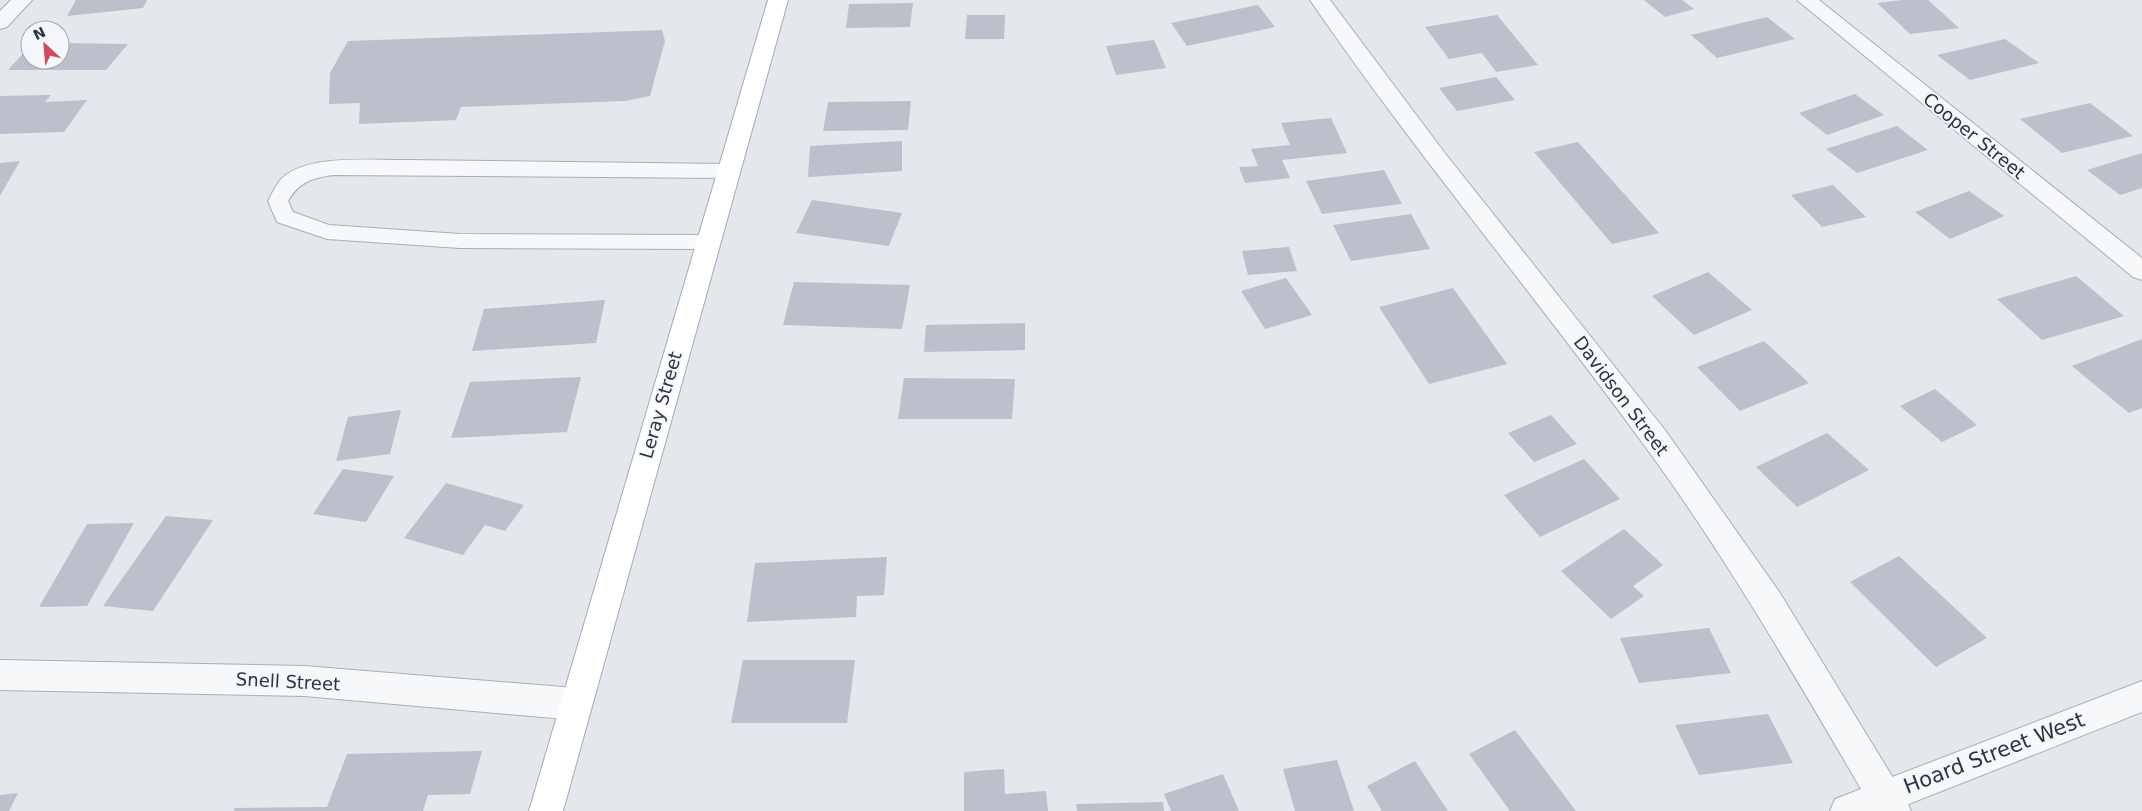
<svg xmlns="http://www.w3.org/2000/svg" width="2142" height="811" font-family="'DejaVu Sans',sans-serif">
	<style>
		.building { fill: #bbc0ca }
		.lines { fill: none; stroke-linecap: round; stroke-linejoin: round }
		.service-casing { stroke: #a9aeb7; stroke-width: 2 }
		.minor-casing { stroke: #a9aeb7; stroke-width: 2 }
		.tertiary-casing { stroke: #a9aeb7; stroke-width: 2 }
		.primary-casing { stroke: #a3abb8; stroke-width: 2 }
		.service { fill: #f7f8fa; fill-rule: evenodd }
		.minor { fill: #f7f8fa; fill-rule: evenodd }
		.tertiary { fill: #f7f8fa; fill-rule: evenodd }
		.primary { fill: #fff; fill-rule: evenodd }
		.labels { text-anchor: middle; stroke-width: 4; stroke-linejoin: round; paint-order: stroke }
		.street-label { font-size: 18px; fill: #2b3445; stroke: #f4f6f9 }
		.near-street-label { font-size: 21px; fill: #2b3445; stroke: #f4f6f9 }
	</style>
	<rect width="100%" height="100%" fill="#e4e7ec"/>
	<path class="building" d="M76 0H147L143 8 67 16Z
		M1644 0H1682L1694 9 1665 17Z
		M1902 0H1928L1959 28 1910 34 1877 3Z
		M913 3 910 27 846 28 849 4Z
		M1258 5 1275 27 1187 46 1171 23Z
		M967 15H1005L1004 39H965Z
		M1497 15 1538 65 1496 72 1482 53 1449 59 1425 27Z
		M1767 17 1795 39 1717 58 1691 35Z
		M662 30 665 41 650 96 625 101 461 107 456 120 359 124 360 103 329 104 330 73 348 41Z
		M2005 39 2039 63 1970 80 1937 55Z
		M1154 40 1166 68 1116 75 1106 46Z
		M60 43 128 44 106 70H8L30 46V60H60Z
		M1496 77 1515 100 1457 111 1439 88Z
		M1855 94 1884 115 1827 135 1799 113Z
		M51 95 45 102 87 100 64 132 0 134V96Z
		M911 101 908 130 823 131 828 102Z
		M2090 103 2133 136 2062 153 2020 119Z
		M1331 118 1347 153 1282 160 1290 178 1245 183 1239 167 1258 166 1251 149 1290 145 1281 123Z
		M1897 126 1928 150 1857 173 1826 149Z
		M902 141V171L808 177 810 146Z
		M1578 142 1659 233 1612 244 1534 152Z
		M2142 153V188L2120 195 2087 170Z
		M20 161 1 194 0 195V163Z
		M1384 170 1402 204 1322 214 1306 181Z
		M1833 185 1866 217 1822 227 1791 195Z
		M1969 191 2004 216 1950 239 1915 212Z
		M812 200 902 213 889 246 796 233Z
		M1411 214 1430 249 1351 261 1333 225Z
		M1289 247 1297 271 1248 275 1242 251Z
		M1708 272 1752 310 1694 335 1652 296Z
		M2076 276 2124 316 2042 340 1997 299Z
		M1286 278 1312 315 1265 329 1241 291Z
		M794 282 910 285 902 329 783 325Z
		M1453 288 1507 364 1429 384 1379 307Z
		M605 300 596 343 472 351 484 309Z
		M1025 323V350L924 352 926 325Z
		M2142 339V408L2129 413 2072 366Z
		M1764 341 1809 383 1740 411 1697 367Z
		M581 377 567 432 451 438 470 382Z
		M904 378 1015 379 1012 419H898Z
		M1935 389 1977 425 1942 442 1900 406Z
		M401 410 390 454 336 461 348 417Z
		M1551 415 1577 444 1534 462 1508 433Z
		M1827 433 1869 470 1797 507 1756 467Z
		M1584 459 1620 499 1540 537 1504 495Z
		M343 469 394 476 366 522 313 514Z
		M446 483 524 505 505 531 485 525 463 555 404 538Z
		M166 516 213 520 153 611 103 606Z
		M134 523 87 606 39 607 87 524Z
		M1624 529 1663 565 1633 586 1644 596 1611 619 1561 571Z
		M1899 556 1987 638 1936 667 1850 582Z
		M887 557 884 595 857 596 856 617 747 622 755 563Z
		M1709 628 1731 673 1639 683 1620 638Z
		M743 660H855L847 723H731Z
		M1768 714 1793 763 1699 775 1675 725Z
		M1515 730 1576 811H1510L1469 754Z
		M482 751 470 794 428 795 423 811H234L235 808 327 807 347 754Z
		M1337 760 1354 811H1295L1283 769Z
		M1415 761 1448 811H1382L1367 786Z
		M1004 769 1005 794 1046 791 1048 811H964V772Z
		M1223 774 1239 811H1171L1164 794Z
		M18 793 9 811H0V795Z
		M1163 802 1164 811H1077L1076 804Z"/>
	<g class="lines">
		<defs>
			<path id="service" d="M409 160 728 164 735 166 738 171 735 176 728 178 333 175C312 178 299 182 288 201L293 212 329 225 460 234 708 235 715 237 719 242 715 247 708 249 460 248 327 239 277 222 268 201C272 194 276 184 282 178 311 153 372 161 409 160Z"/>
			<path id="minor" d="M11 0H32L7 27 0 29V11Z
				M1310 0H1330L1444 152 1665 430 1780 593 1906 799 1911 811H1874C1801 687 1730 562 1644 445 1535 295 1415 153 1310 0Z
				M1797 0H1819L2142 258V280L2133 277Z
				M0 660 304 666 576 688 588 693 592 704 588 715 576 720 304 696 0 690Z"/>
			<path id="tertiary" d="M2142 681V712L1891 811H1830L1835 799Z"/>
			<path id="primary" d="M768 0H788L563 811H529Z"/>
		</defs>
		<use href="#service" class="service-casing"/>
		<use href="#minor" class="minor-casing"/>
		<use href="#tertiary" class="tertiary-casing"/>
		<use href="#primary" class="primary-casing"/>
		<use href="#service" class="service"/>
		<use href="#minor" class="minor"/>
		<use href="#tertiary" class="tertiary"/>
		<use href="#primary" class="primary"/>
	</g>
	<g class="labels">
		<g class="street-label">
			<text transform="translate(1974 136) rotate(39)" y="6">Cooper Street</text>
			<text transform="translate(1621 396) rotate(53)" y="6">Davidson Street</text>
			<text transform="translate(661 405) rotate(-74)" y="6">Leray Street</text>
			<text transform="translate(288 682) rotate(3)" y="6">Snell Street</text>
		</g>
		<g class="near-street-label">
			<text transform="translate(1994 753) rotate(-21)" y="7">Hoard Street West</text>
		</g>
	</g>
	<g transform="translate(45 45) rotate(334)"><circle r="24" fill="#f4f6f9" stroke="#a4a8b1"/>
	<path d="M0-4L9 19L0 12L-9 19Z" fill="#d1495b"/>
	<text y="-8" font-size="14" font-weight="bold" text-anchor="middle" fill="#2b3445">N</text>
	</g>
</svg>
